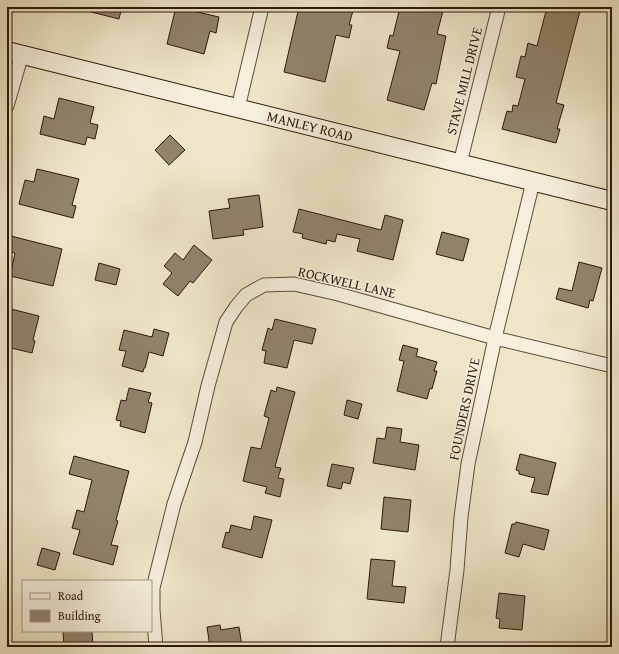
<svg xmlns="http://www.w3.org/2000/svg" width="619" height="654" font-family="'Gentium Book Plus',serif">
	<style>
		.building { fill: #92836d; stroke: #2e170a }
		.lines { fill: none; stroke-linecap: round; stroke-linejoin: round }
		.street-casing { stroke: #5e4b3a; stroke-width: 15 }
		.secondary-casing { stroke: #2e170a; stroke-width: 20 }
		.street { stroke: #f5efdc; stroke-width: 13 }
		.secondary { stroke: #f5efdc; stroke-width: 18 }
		.labels { text-anchor: middle; stroke-width: 3; stroke-linejoin: round; paint-order: stroke }
		.street-label { font-size: 14px; fill: #2e170a; stroke: #f5efdc }
	</style>
	<rect width="100%" height="100%" fill="#efe6c9"/>
	<filter id="stains"><feTurbulence type="fractalNoise" baseFrequency=".005" numOctaves="4"/><feColorMatrix values="0 0 0 0 .2 0 0 0 0 .09 0 0 0 0 .02 0 0 0 .5 -.17"/></filter>
	<radialGradient id="worn" r=".72"><stop offset=".6" stop-color="#630" stop-opacity="0"/><stop offset="1" stop-color="#630" stop-opacity=".3"/></radialGradient>
	<path class="building" d="M87 7H122L119 19 87 11Z
		M176 7 219 17 216 33 210 31 204 54 167 44Z
		M299 7H354L349 25H352L349 38 336 35 325 82 284 72Z
		M400 7H444L437 34 446 36 436 84 432 83 424 110 387 100 400 51 387 48 390 35 393 36Z
		M547 7H581L556 103 564 105 557 129H560L556 143 502 129 507 111 512 112 513 105 518 106 525 79 516 77 521 56 525 57 528 43 537 46Z
		M59 98 94 107 90 123 98 125 95 139 87 137 85 145 40 134 44 116 54 119Z
		M170 135 185 150 169 165 155 150Z
		M37 169 79 179 72 205 76 206 73 218 19 204 25 180 34 182Z
		M259 195 263 227 243 230 244 235 213 239 209 211 230 208 228 199Z
		M299 209 381 230 385 215 403 220 393 260 357 251 360 239 337 234 335 242 327 240 326 244 302 238 303 234 293 232Z
		M442 232 469 239 463 261 436 254Z
		M7 235 62 249 53 286 10 276 15 253 7 251Z
		M194 245 212 260 193 283 190 281 178 296 163 284 172 273 164 266 175 253 183 260Z
		M579 262 602 268 593 301 590 300 588 308 556 299 559 288 572 291Z
		M99 263 120 269 116 285 95 280Z
		M7 308 39 316 33 340 35 341 32 353 7 347Z
		M275 319 316 329 312 344 294 340 287 368 264 363 266 351 262 350 268 328 272 330Z
		M154 329 169 333 163 356 149 352 145 368H144L143 372 122 366 126 351 119 350 124 330 152 337Z
		M403 345 418 349 416 356 437 362 434 371H437L432 389 430 388 427 399 397 391 404 361 399 360Z
		M277 387 295 392 275 467 281 468 278 478 284 479 280 497 265 493 267 487 243 481 251 447 261 449 269 418 264 416 271 390 276 392Z
		M129 388 151 393 148 402 152 403 145 433 120 426 121 421 116 420 121 400 126 401Z
		M347 400 362 404 358 419 344 415Z
		M387 427 402 429 400 442 419 445 415 470 373 463 377 438 385 439Z
		M520 454 556 463 548 495 531 492 535 478 519 474V471L516 470Z
		M74 456 129 471 116 520 118 521 111 545 118 546 113 565 73 554 80 530 72 528 77 510 84 512 92 480 69 474Z
		M332 464 354 468 350 484 343 482 341 489 327 486Z
		M384 497 411 500 408 532 381 529Z
		M254 516 272 520 262 558 222 547 226 532 229 533 231 525 251 530Z
		M516 522 549 530 544 550 523 544 519 557 505 553 512 524H515Z
		M42 548 60 553 55 570 37 565Z
		M371 559 395 561 392 586 406 587 404 603 367 599Z
		M499 593 525 596 522 630 499 628 500 619 496 618Z
		M220 625 221 630 239 627 242 647H210L207 627Z
		M63 631H92L93 647H64Z"/>
	<g class="lines">
		<defs>
			<path id="street" d="M7 106 22 54
				M238 108 262 7
				M460 163 499 7
				M156 647 153 610V588L174 504 195 442 208 386 226 322 236 307 246 295 264 285 294 284 338 294 495 338 612 366
				M447 647 457 570 461 517 468 464 495 338 533 182"/>
			<g id="secondary">
				<path id="s1" d="M7 51 612 201"/>
			</g>
		</defs>
		<use href="#street" class="street-casing"/>
		<use href="#secondary" class="secondary-casing"/>
		<use href="#street" class="street"/>
		<use href="#secondary" class="secondary"/>
	</g>
	<g class="labels">
		<g class="street-label">
			<text transform="translate(464 81) rotate(-76)" y="5">STAVE MILL DRIVE</text>
			<text dy="5" stroke="none"><textPath href="#s1" startOffset="312">MANLEY ROAD</textPath></text>
			<text transform="translate(347 282) rotate(13)" y="5">ROCKWELL LANE</text>
			<text transform="translate(464 409) rotate(-78)" y="5">FOUNDERS DRIVE</text>
		</g>
	</g>
	<rect width="619" height="654" fill="none" stroke="#efe6c9" stroke-width="24"/>
	<rect x="8" y="8" width="603" height="638" fill="none" stroke="#2e170a" stroke-width="2"/>
	<rect x="12" y="12" width="595" height="630" fill="none" stroke="#2e170a"/>
	<rect x="22" y="580" width="130" height="52" fill="#f5efdc" stroke="#a59988"/>
	<rect x="30" y="593" width="20" height="6" fill="#f5efdc" stroke="#a59988"/>
	<text x="58" y="600" font-size="12" fill="#2e170a">Road</text>
	<rect x="30" y="610" width="20" height="12" fill="#92836d" stroke="#a59988"/>
	<text x="58" y="620" font-size="12" fill="#2e170a">Building</text>
	<rect width="100%" height="100%" filter="url(#stains)"/>
	<rect width="100%" height="100%" fill="url(#worn)"/>
</svg>
